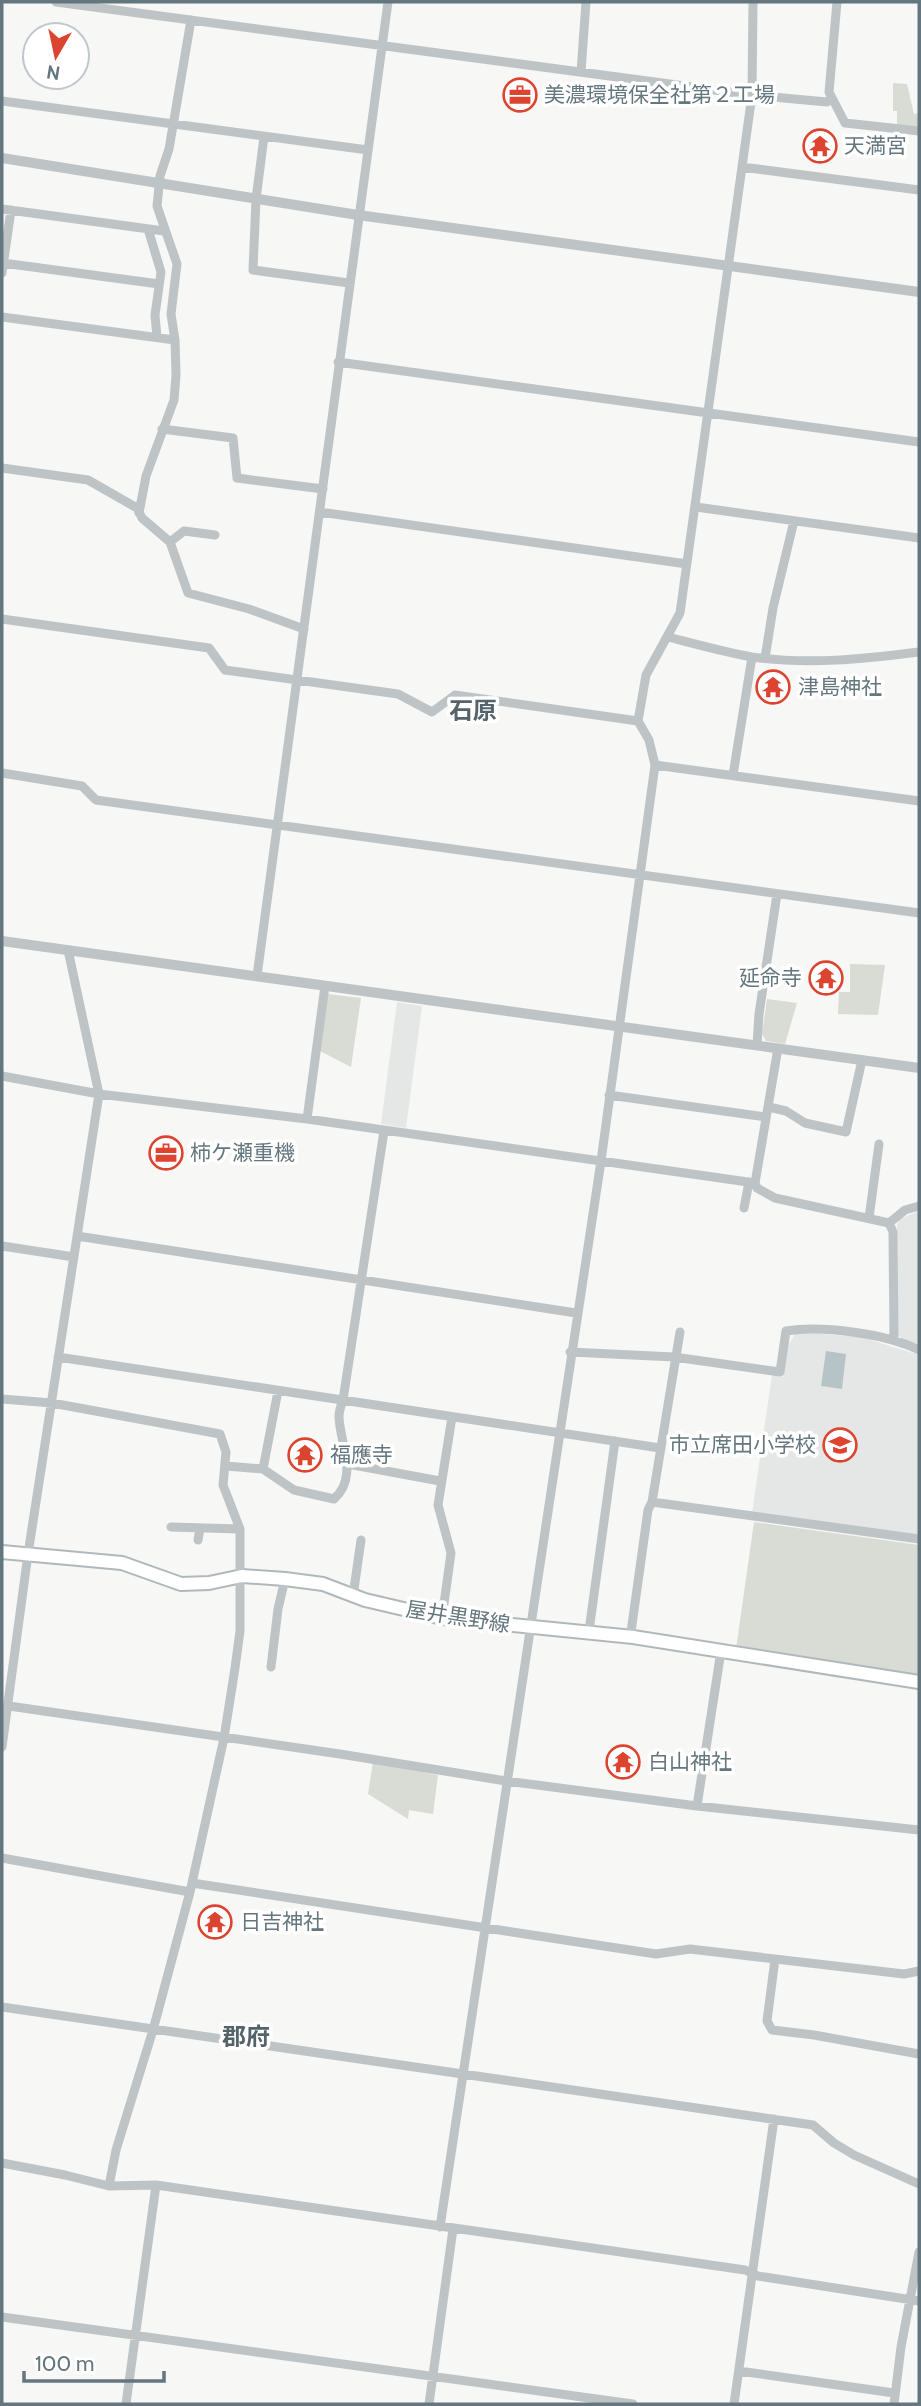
<svg xmlns="http://www.w3.org/2000/svg" width="921" height="2406" font-family="Cabin,'Noto Sans JP',sans-serif">
	<style>
		.built { fill: #e5e7e6 }
		.green { fill: #d8dcd4 }
		.water { fill: #b6c4c7 }
		.lines { fill: none; stroke-linecap: round; stroke-linejoin: round }
		.secondary-casing { stroke: #b1b8bb; stroke-width: 16 }
		.minor { stroke: #bec4c6; stroke-width: 9 }
		.tertiary { stroke: #bec4c6; stroke-width: 10 }
		.secondary { stroke: #fff; stroke-width: 12 }
		.labels { text-anchor: middle; stroke-width: 7; stroke-linejoin: round; paint-order: stroke }
		.poi-label { font-size: 21px; fill: #64767e; stroke: #fff; text-anchor: start }
		.street-label { font-size: 21px; fill: #64767e; stroke: #fff }
		.quarter-label { font-size: 24px; font-weight: bold; fill: #55636a; stroke: #fff }
	</style>
	<rect width="100%" height="100%" fill="#f7f7f5"/>
	<path class="built" d="M397 1002 422 1006 406 1128 381 1124Z
		M919 1211V1344L902 1340 898 1334 897 1225 900 1219Z
		M796 1332 861 1337 919 1355V1535L752 1513 772 1375 783 1377 788 1346Z"/>
	<path class="green" d="M893 83 907 84 914 114 919 113V128L897 125V111H893Z
		M850 964 885 965 878 1015 838 1014 839 992H850Z
		M328 994 361 998 351 1067 320 1051Z
		M767 999 797 1003 785 1044 766 1041 762 1034Z
		M754 1522 919 1545V1677L736 1649Z
		M373 1762 438 1775 433 1814 409 1810 408 1819 368 1794Z"/>
	<path class="water" d="M826 1351 846 1354 842 1389 821 1386Z"/>
	<g class="lines">
		<defs>
			<path id="secondary" d="M2 1552 122 1563 181 1584 209 1583 242 1576 285 1579 323 1584 365 1600 442 1618 633 1637 919 1682"/>
		</defs>
		<use href="#secondary" class="secondary-casing"/>
		<path class="minor" d="M56 2 752 95 827 102 832 98
			M837 2 829 92 845 123 919 131
			M581 72 586 2
			M2 101 368 150
			M264 137 256 199 253 270 349 283
			M742 167 919 190
			M2 209 164 231
			M148 229 161 272 155 315 157 337
			M3 263 159 284
			M2 273 11 210
			M2 317 175 340
			M338 362 919 442
			M162 429 233 438 237 478 323 489
			M2 468 88 480 137 508 142 518 170 542 188 593 249 609 304 629
			M696 507 919 538
			M320 512 687 564
			M139 513 146 476 174 400 176 375 175 340 171 314 177 264 157 206 160 176 169 149 191 20
			M170 542 184 531 215 535
			M2 619 209 648 225 670 398 694 432 712 455 695 638 721
			M668 637C695 644 724 652 752 657 808 665 864 659 919 652
			M765 658 773 608 794 521
			M655 765 919 801
			M2 773 82 786 96 800 919 913
			M733 775 752 657
			M257 976 388 2
			M757 1045 759 1014 777 894
			M2 1076 99 1094 307 1119 755 1183 757 1188 775 1198 889 1223
			M609 1095 766 1117
			M769 1107 786 1111 805 1123 846 1132 862 1060
			M307 1119 325 986
			M755 1183 778 1048
			M744 1208 749 1182
			M869 1218 879 1144
			M889 1223 893 1232 894 1340
			M889 1223 905 1210 919 1206
			M77 1236 576 1313
			M2 1246 74 1257
			M570 1352 674 1357 780 1372 786 1331C822 1325 887 1334 919 1350
			M58 1357 660 1448
			M278 1391 263 1469 294 1490 334 1499C359 1477 340 1444 339 1417 339 1412 341 1405 343 1400L384 1131
			M2 1399 52 1403 220 1434 226 1452 223 1485 240 1529V1631L235 1668 224 1738 190 1892 153 2030 116 2150 109 2186
			M348 1464 440 1481
			M226 1466 263 1469
			M652 1502 919 1539
			M171 1527 240 1529
			M198 1540 200 1528
			M353 1596 361 1540
			M442 1618 451 1553 438 1505 452 1417
			M589 1631 615 1441
			M633 1637 631 1632 648 1510 652 1502 680 1332
			M271 1667 278 1609 285 1579
			M9 1706 340 1754 506 1781 697 1806 919 1830
			M2 1747 28 1554 99 1094 68 950
			M697 1806 721 1651
			M2 1858 190 1892
			M192 1883 656 1954 690 1949 904 1974 919 1971
			M775 1959 767 2021 772 2030 814 2035 919 2054
			M2 2007 813 2125 834 2143 854 2155 919 2184
			M2 2163 65 2175 109 2186 156 2185 745 2270 758 2276 919 2301
			M440 2227 601 1161 655 765 649 740 638 721 646 675 680 613 752 95 753 2
			M2 2317 633 2404
			M739 2371 894 2393
			M126 2404 156 2185
			M429 2404 453 2229
			M734 2404 774 2119
			M894 2404 901 2347 919 2252"/>
		<path class="tertiary" d="M2 158 358 215 919 292
			M2 941 919 1068"/>
		<use href="#secondary" class="secondary"/>
	</g>
	<defs>
		<symbol id="office-ring" viewBox="-11 -11 22 22"><circle r="9.5" fill="#fff" stroke="#dc4430" stroke-width="1.5"/><path d="M-6-3h4V-5.5h4V-3h4V5H-6ZM-1-4.5V-3h2v-1.5ZM-6 0V1H6V0Z" fill="#dc4430"/></symbol>
		<symbol id="temple-ring" viewBox="-11 -11 22 22"><circle r="9.5" fill="#fff" stroke="#dc4430" stroke-width="1.5"/><path d="M0-6L5-2H3V0L6.5 2.5H4V6H1.5V3h-3V6H-4V2.5H-6.5L-3 0V-2H-5Z" fill="#dc4430"/></symbol>
		<symbol id="school-ring" viewBox="-11 -11 22 22"><circle r="9.5" fill="#fff" stroke="#dc4430" stroke-width="1.5"/><path d="M0-5L7-2L0 1L-7-2ZM-4 1L0 2.5L4 1V4Q0 6-4 4Z" fill="#dc4430"/></symbol>
	</defs>
	<g fill-rule="evenodd">
		<use href="#office-ring" x="501" y="76" width="38" height="38"/>
		<use href="#temple-ring" x="801" y="127" width="38" height="38"/>
		<use href="#temple-ring" x="754" y="668" width="38" height="38"/>
		<use href="#temple-ring" x="807" y="959" width="38" height="38"/>
		<use href="#office-ring" x="147" y="1134" width="38" height="38"/>
		<use href="#school-ring" x="821" y="1426" width="38" height="38"/>
		<use href="#temple-ring" x="286" y="1436" width="38" height="38"/>
		<use href="#temple-ring" x="604" y="1743" width="38" height="38"/>
		<use href="#temple-ring" x="196" y="1903" width="38" height="38"/>
	</g>
	<g class="labels">
		<g class="poi-label">
			<text x="544" y="102">美濃環境保全社第２工場</text>
			<text x="844" y="153">天満宮</text>
			<text x="798" y="694">津島神社</text>
			<text x="802" y="985" text-anchor="end">延命寺</text>
			<text x="190" y="1160">柿ケ瀬重機</text>
			<text x="816" y="1452" text-anchor="end">市立席田小学校</text>
			<text x="330" y="1462">福應寺</text>
			<text x="648" y="1769">白山神社</text>
			<text x="240" y="1929">日吉神社</text>
		</g>
		<g class="street-label">
			<text transform="translate(458 1617) rotate(9)" y="7">屋井黒野線</text>
		</g>
		<g class="quarter-label">
			<text x="473" y="719">石原</text>
			<text x="246" y="2045">郡府</text>
		</g>
	</g>
	<rect width="921" height="2406" fill="none" stroke="#64767e" stroke-width="7"/>
	<g transform="translate(56 56) rotate(189)"><circle r="33" fill="#ffffff" stroke="#c1c8cb" stroke-width="2"/>
	<path d="M0-5L12 26L0 18L-12 26Z" fill="#dc4430"/>
	<text y="-10" font-size="19" font-weight="bold" text-anchor="middle" fill="#64767e">N</text>
	</g>
	<path d="M24 2371v10h140v-10" fill="none" stroke="#64767e" stroke-width="3.5"/>
	<text x="35" y="2371" font-size="21" fill="#64767e" stroke="#ffffff" stroke-width="5" paint-order="stroke">100 m</text>
</svg>
